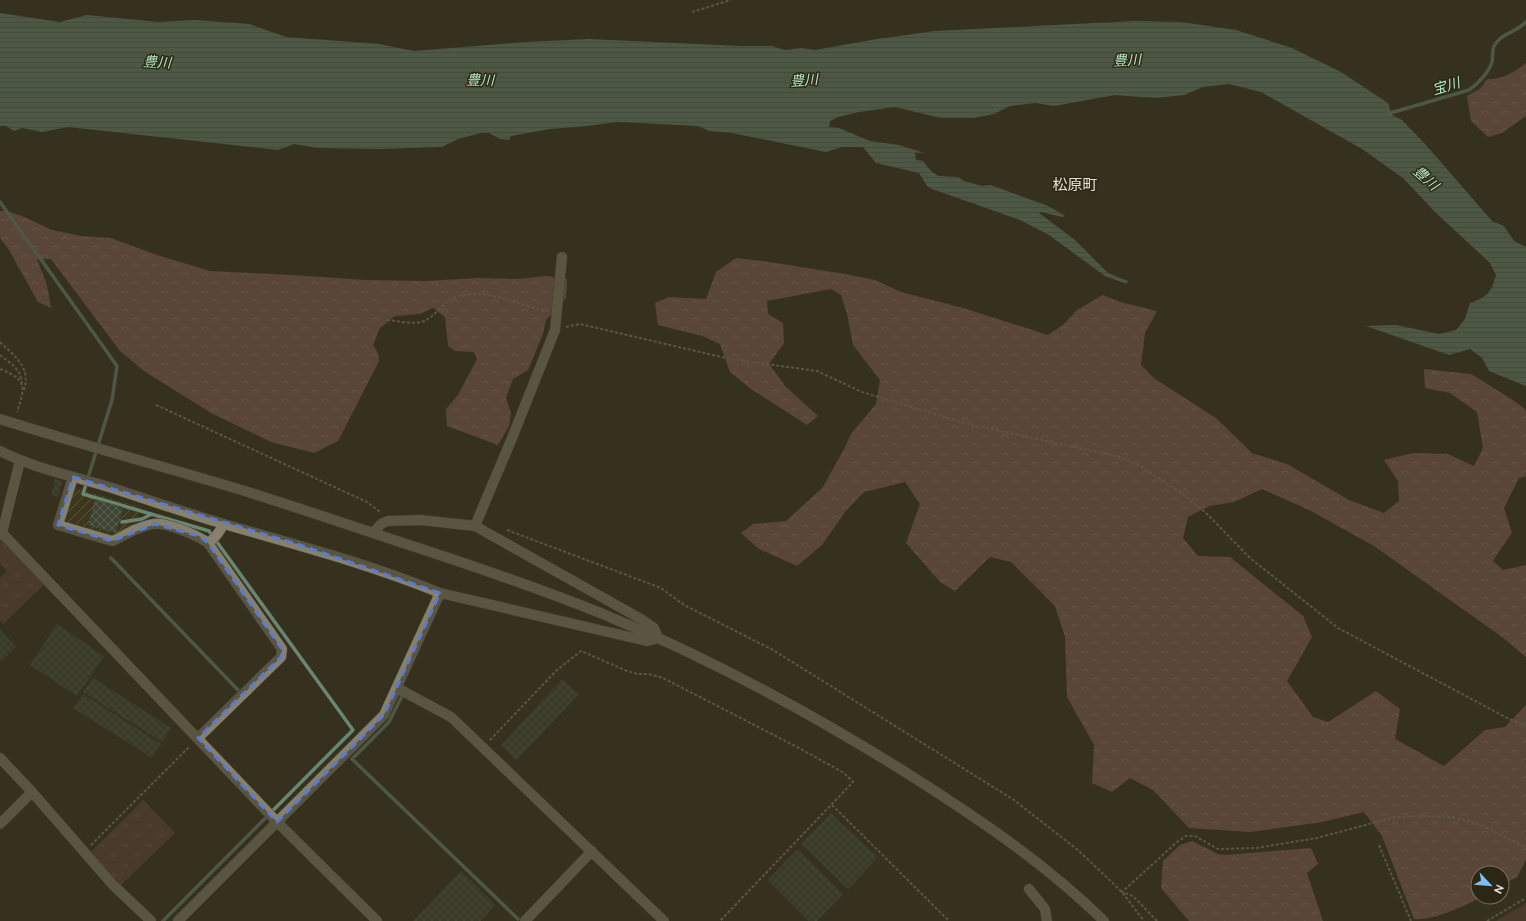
<svg xmlns="http://www.w3.org/2000/svg" width="1526" height="921" font-family="Raleway,'Noto Sans JP',sans-serif">
	<style>
		.industrial { fill: url(#industrial-furrows) }
		.grass { fill: url(#grass-tufts) }
		.forest { fill: url(#forest-crowns) }
		.pitch { fill: #62463d }
		.water { fill: url(#water-rules) }
		.lines { fill: none; stroke-linecap: round; stroke-linejoin: round }
		.stream { stroke: #678772; stroke-width: 3.5 }
		.building { fill: url(#building-cross-hatch) }
		.minor-casing { stroke: #514d3d; stroke-width: 11 }
		.path { stroke: #858173; stroke-width: 2; stroke-dasharray: 3 2; stroke-linecap: butt }
		.minor { stroke: #86816c; stroke-width: 10 }
		.marked { fill: none; stroke: #597ad7; stroke-width: 3; stroke-dasharray: 8 5; stroke-linejoin: round }
		.labels { text-anchor: middle; stroke-width: 3; stroke-linejoin: round; paint-order: stroke }
		.water-label { font-size: 14px; font-style: italic; fill: #b3ecc6; stroke: #2c2715 }
		.quarter-label { font-size: 15px; fill: #e4e1d6; stroke: #2c2715 }
	</style>
	<defs>
		<pattern id="industrial-furrows" width="10" height="10" patternUnits="userSpaceOnUse"><rect width="10" height="10" fill="#3d371e"/><path d="M-1 1l2-2M0 10L10 0M9 11l2-2" fill="none" stroke="#59543e"/></pattern>
		<pattern id="grass-tufts" width="24" height="20" patternUnits="userSpaceOnUse"><rect width="24" height="20" fill="#62463d"/><path d="M3 7l-1-3M5 7V3M7 7l1-3M15 17l-1-3M17 17v-4M19 17l1-3" fill="none" stroke="#786058"/></pattern>
		<pattern id="forest-crowns" width="20" height="18" patternUnits="userSpaceOnUse"><rect width="20" height="18" fill="#846157"/><path d="M2 6a3 3 0 1 1 6 0M12 15a3 3 0 1 1 6 0" fill="none" stroke="#9b7f76"/></pattern>
		<pattern id="water-rules" width="6" height="5" patternUnits="userSpaceOnUse"><rect width="6" height="5" fill="#678772"/><path d="M0 2.5h6" fill="none" stroke="#596c5e"/></pattern>
		<pattern id="building-cross-hatch" width="8" height="8" patternUnits="userSpaceOnUse"><rect width="8" height="8" fill="#3d4533"/><path d="M0 0l8 8M0 8l8-8" fill="none" stroke="#596050"/></pattern>
	</defs>
	<rect width="100%" height="100%" fill="#36311f"/>
	<path class="industrial" d="M75 488 141 507 137 520 122 533 111 535 65 521Z"/>
	<path class="grass" d="M3 537 46 583 3 624 0 620V578L7 571 0 563V540Z
		M143 800 175 833 121 885 90 853Z"/>
	<path class="forest" d="M1526 63V116L1502 133 1488 137 1471 121 1467 96 1481 88 1487 79C1502 80 1515 72 1526 63Z
		M0 211H6L22 216 52 230 81 236 111 238 157 255 210 271 291 275 366 280 427 281 478 278 518 279 546 276 567 279 566 298 546 320 543 334 528 370 513 379 506 398 511 413 509 426 498 445 447 426 446 409 458 395 477 359 474 352 455 351 448 346 445 317 433 308 420 314 395 316 380 328 373 345 378 353 379 361 338 441 314 453 271 442 211 413 144 371 120 351 51 259H37L47 285 51 308 38 302 9 250 0 238Z
		M736 258 763 261 845 274 875 280 901 292 963 308 1048 335 1064 324 1077 310 1103 295 1120 302 1157 311 1145 333 1141 365 1155 379 1216 418 1252 453 1287 464 1349 500 1384 513 1399 501 1398 481 1384 460 1413 453 1448 454 1474 466 1483 448 1477 412 1450 393 1425 388 1424 369 1471 374 1513 400 1526 410V476L1519 478 1504 508 1512 533 1502 547 1493 561 1503 570 1526 565V657L1502 637 1374 546 1309 510 1262 489 1234 502 1209 506 1188 517 1183 538 1198 556 1230 557 1303 616 1312 637 1287 681 1313 717 1328 722 1376 691 1400 709 1395 739 1444 766 1485 730 1505 727 1526 705V860L1517 877 1502 885V873H1478V897H1481C1465 906 1432 921 1414 919L1382 836 1364 812 1322 822 1250 832 1189 828 1153 790 1130 778 1112 792 1092 783 1094 745 1067 697 1065 637 1055 606 1011 562 990 557 955 591 940 582 906 543 920 504 905 482 864 492 845 512 822 545 797 566 759 549 741 533 753 524 786 521 823 487 844 449 851 434 876 404 880 380 853 345 847 314 841 295 831 289 767 301 768 314 783 323 784 343 769 364 786 387 818 416 807 425 751 389 730 372 720 344 702 336 658 325 655 303 669 297 706 299 716 272Z
		M1192 841 1218 854 1224 855 1311 848 1318 864 1307 873 1323 921H1189L1161 888 1163 861 1180 845Z"/>
	<path class="pitch" d="M1526 903V921H1496Z"/>
	<path class="water" d="M0 13 60 22 87 15 158 22 195 20 249 24 286 37 379 44 414 51 525 42 589 39 741 46H772L785 50 801 48 815 50 877 39 935 31 1135 21 1181 22 1236 30 1292 48 1341 72 1388 103 1392 115 1402 120 1426 145 1492 221 1504 226 1514 241 1526 247V386L1489 371 1482 358 1470 349 1449 355 1366 326 1396 325 1439 334 1456 330 1465 319 1470 303C1487 297 1491 293 1496 275L1490 263 1435 212 1403 178 1362 149 1261 92 1229 84 1203 87 1184 95 1156 98 1115 95 1054 106 1036 103 1010 106 994 114 974 118H941L895 107 859 112 838 117 830 121 829 127 839 128 870 141 899 145 924 153H915L916 160 923 161 930 170 938 176 958 177 964 181 982 186 991 185 1048 206 1065 216 1062 217 1041 212 1039 213 1075 240 1108 273 1128 281 1127 284 1105 276 1049 235 1020 220 932 189 927 186 919 173 876 163 863 147H842L826 152 732 133 709 131 698 126 617 122 587 126 550 129 511 136 509 140 500 139 489 133H481L458 139 442 147 381 149 318 148 294 144 278 150 68 127 42 132 22 128 14 131 6 126H0Z"/>
	<g class="lines">
		<path class="stream" d="M1387 114 1469 90C1478 84 1489 72 1492 62 1493 57 1492 50 1494 46 1501 33 1517 32 1526 22
			M0 202 117 366 112 400 83 494 209 531 353 730 163 921
			M122 522 142 519 152 514
			M111 558 238 690
			M402 696 389 722 352 759 518 919"/>
	</g>
	<path class="building" d="M55 479 62 481 58 497 51 495Z
		M95 499 123 507 116 533 88 525Z
		M57 624 104 656 77 696 30 665Z
		M0 629 16 647 0 662Z
		M93 678 171 728 162 742 83 692Z
		M562 679 579 694 516 761 501 745Z
		M83 694 161 744 152 758 73 708Z
		M831 813 878 857 848 889 801 844Z
		M798 849 843 894 817 921H809L768 880Z
		M461 871 495 905 480 921H413Z"/>
	<g class="lines">
		<defs>
			<path id="minor" d="M0 419C82 445 166 467 248 492 299 508 349 525 400 542 468 564 536 587 603 614 707 657 807 711 902 770 973 815 1044 862 1104 921
				M0 451C35 469 74 476 112 488 149 500 186 513 224 524 297 545 370 564 440 593L647 641 658 638 654 628 641 619 475 526 421 520 388 521 381 524 373 533
				M73 477 58 525 112 541C121 538 128 532 137 529 144 526 154 523 161 524 174 526 197 535 208 543L282 649 281 657 198 738
				M475 526 512 438 555 330 562 257
				M2 533 277 822 377 921
				M0 535 2 533 20 461
				M208 543C214 539 221 531 223 524
				M397 688 451 717 664 921
				M0 758 32 792 113 885 151 921
				M0 824 32 792
				M1029 889 1045 909 1047 921
				M178 921 384 715 440 593
				M525 921 592 851"/>
		</defs>
		<use href="#minor" class="minor-casing"/>
		<path class="path" d="M692 12 731 0
			M387 320C398 321 414 325 424 321 438 315 444 299 459 296 486 289 520 304 546 312
			M566 327 580 324 730 359 817 371 862 392 972 425 1116 456 1142 467 1180 492 1205 512 1250 558 1338 628 1509 719 1526 726
			M0 342C15 357 31 366 24 390
			M0 355C10 363 21 369 22 383
			M0 369C28 380 25 387 17 412
			M156 405 367 502 380 512
			M507 530 661 588 684 605 773 650 1014 800 1079 851 1122 892 1144 921
			M490 740 557 670 581 651 627 671 638 674H649L663 678 799 748 844 773 853 782 720 921
			M832 805 949 921
			M91 845 190 746
			M1379 845 1411 921
			M1157 921 1133 896 1122 892 1177 842 1186 836H1195L1218 849 1256 848 1317 838 1395 817 1426 816 1453 817 1481 825 1526 848
			M1487 921 1526 898"/>
		<use href="#minor" class="minor"/>
	</g>
	<path d="M0 0H1526V921H0ZM73 477 300 545 440 593 384 715 277 822 198 738 281 657 282 649 208 543 199 536 155 524 112 541 58 525Z" fill="#36311f" fill-opacity=".55" fill-rule="evenodd"/>
	<path class="marked" d="M73 477 300 545 440 593 384 715 277 822 198 738 281 657 282 649 208 543 199 536 155 524 112 541 58 525Z"/>
	<g class="labels">
		<g class="water-label">
			<text transform="translate(1127 60) rotate(-3)" y="5">豊川</text>
			<text transform="translate(157 62) rotate(3)" y="5">豊川</text>
			<text transform="translate(480 80) rotate(1)" y="5">豊川</text>
			<text transform="translate(804 80) rotate(-4)" y="5">豊川</text>
			<text transform="translate(1446 86) rotate(-17)" y="5">宝川</text>
			<text transform="translate(1426 178) rotate(42)" y="5">豊川</text>
		</g>
		<g class="quarter-label">
			<text x="1075" y="190">松原町</text>
		</g>
	</g>
	<g transform="translate(1490 885) rotate(116)"><circle r="19" fill="#2c2715" stroke="#767162"/>
	<path d="M0-3L7 15L0 10L-7 15Z" fill="#79bff8"/>
	<text y="-6" font-size="11" font-weight="bold" text-anchor="middle" fill="#e4e1d6">N</text>
	</g>
</svg>
